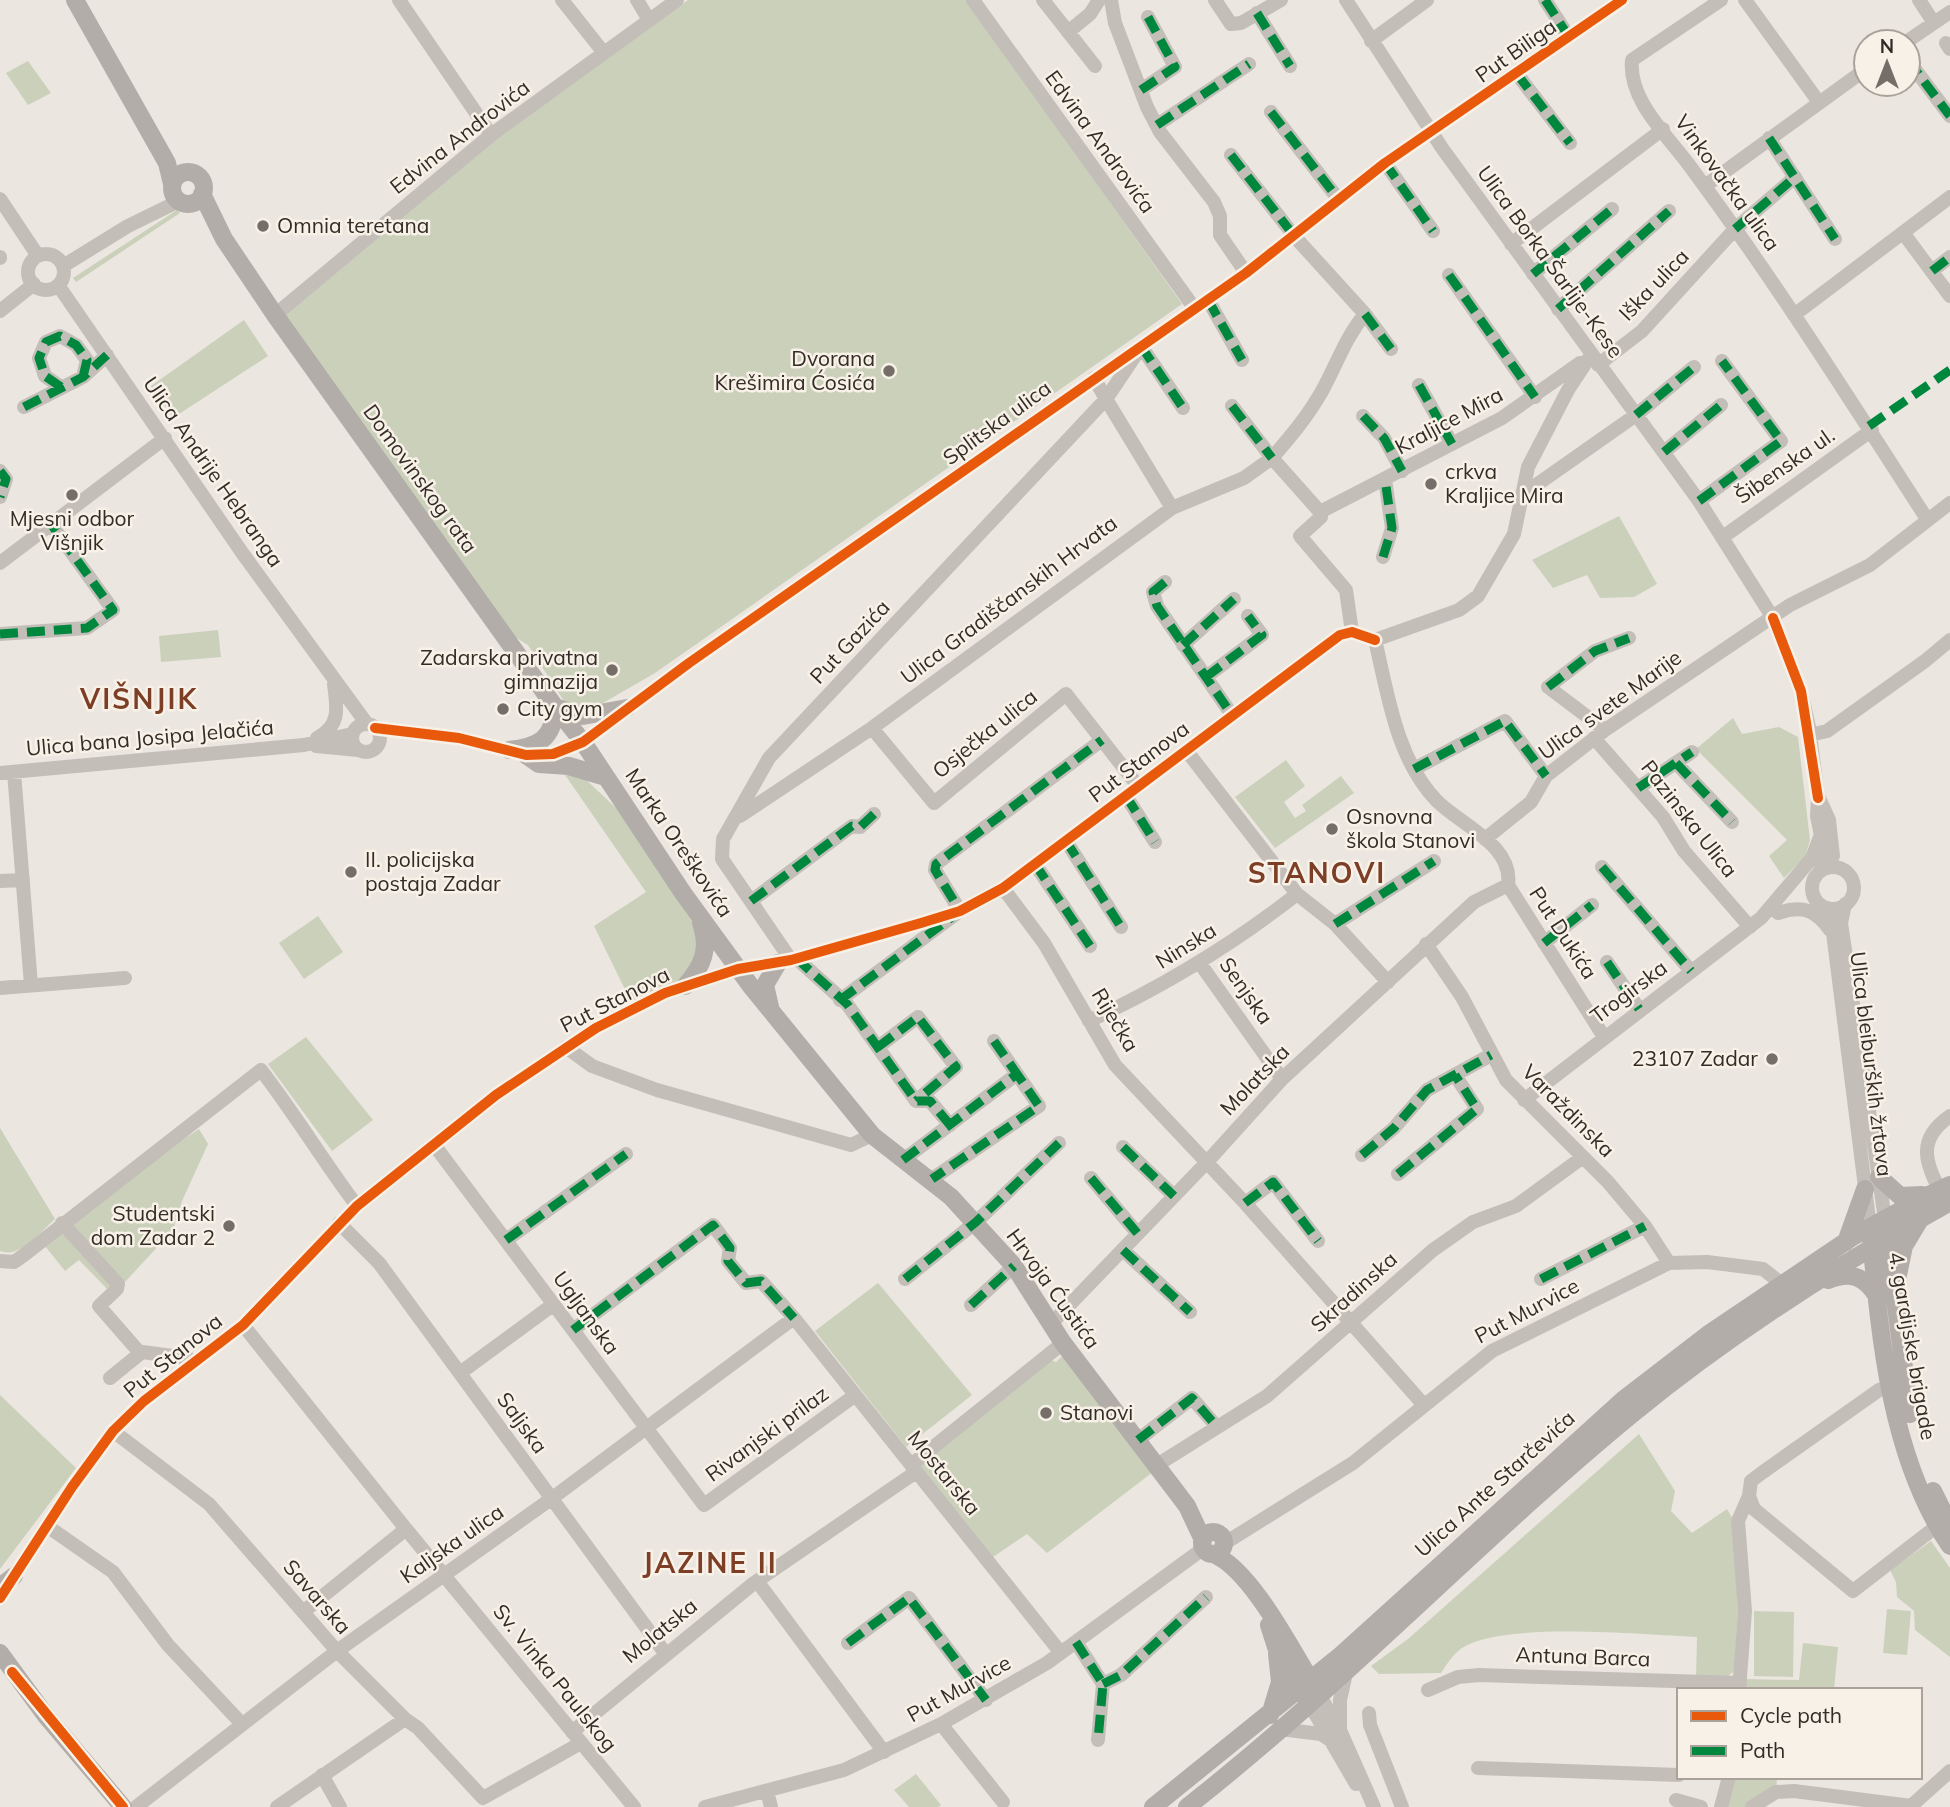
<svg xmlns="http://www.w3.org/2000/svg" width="1950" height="1807" font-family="Mulish,sans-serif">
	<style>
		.green { fill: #cbd0bb }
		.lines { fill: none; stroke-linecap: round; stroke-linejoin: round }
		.minor { stroke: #c4beb9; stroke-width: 14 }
		.major { stroke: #b2ada8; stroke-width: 18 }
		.major-bridge { stroke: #b2ada8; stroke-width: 18 }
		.quiet { stroke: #00873e; stroke-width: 9; stroke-dasharray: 18 9; stroke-linecap: butt }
		.cycleway-casing { stroke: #f8f1e7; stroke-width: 15 }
		.cycleway { stroke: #e8590c; stroke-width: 10 }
		.poi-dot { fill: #746d68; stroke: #f8f1e7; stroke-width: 2.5 }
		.labels { text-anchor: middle; stroke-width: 5; stroke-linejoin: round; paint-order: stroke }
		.street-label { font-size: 21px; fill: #342c27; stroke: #f8f1e7 }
		.poi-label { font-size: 21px; fill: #342c27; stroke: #f8f1e7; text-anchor: start }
		.district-label { font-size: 28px; font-weight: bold; letter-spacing: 2px; fill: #7d3e26; stroke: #f8f1e7 }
	</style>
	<rect width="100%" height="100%" fill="#ebe6e0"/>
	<path class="green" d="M688 0H966L1182 304 655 673 603 703 581 709 564 701 528 645 497 626 275 315 490 143Z
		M28 61 51 93 28 105 6 73Z
		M177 210 180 213 76 282 73 278Z
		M244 320 268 356 173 418 151 386Z
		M1619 516 1657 584 1634 597 1600 598 1587 575 1553 588 1532 560Z
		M218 630 221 657 161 662 159 636Z
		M1733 718 1742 734 1779 727 1798 737 1810 840 1805 857 1784 878 1769 856 1787 840 1696 749Z
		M1286 760 1305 786 1284 802 1295 818 1306 811 1302 805 1341 776 1354 793 1275 848 1235 797Z
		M563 772 582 776 615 807 694 907 710 951 665 993 634 1008 594 926 646 892Z
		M318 916 343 952 304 979 279 943Z
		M306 1037 373 1120 332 1151 268 1064Z
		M0 1128 55 1219C41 1231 20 1259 0 1251Z
		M199 1129 208 1144 182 1201 173 1230 113 1295 79 1260 65 1271 45 1246 161 1154Z
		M878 1283 972 1395 906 1447 815 1331Z
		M1063 1355 1153 1472 1047 1553 1027 1534 993 1557 919 1464 1051 1360 1056 1362Z
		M0 1395 76 1468 0 1569Z
		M1639 1434 1675 1491 1671 1511 1692 1533 1727 1509 1733 1519 1738 1611 1734 1671 1724 1680 1696 1679 1697 1637C1644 1635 1504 1621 1462 1648 1453 1654 1447 1664 1441 1673L1379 1674 1371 1666 1408 1639Z
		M1931 1541 1950 1568V1657L1915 1630 1914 1611 1897 1597 1896 1582 1890 1570Z
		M1887 1609 1911 1611 1907 1655 1883 1653Z
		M1754 1611 1794 1612 1793 1677 1754 1676Z
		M1803 1643 1838 1647 1834 1690H1739L1740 1679 1799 1680Z
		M916 1774 941 1805 938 1807H909L894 1790Z
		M1729 1777H1777L1776 1792 1752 1807H1721Z"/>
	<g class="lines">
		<path class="minor" d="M399 0 491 135
			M562 0 604 53
			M637 0 649 20
			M973 0 1195 309
			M1043 0 1095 66
			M1111 0 1115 23 1147 107 1160 132 1214 202 1220 216V235L1246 273
			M1215 0 1231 24 1241 23 1281 0
			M1346 0 1442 148 1699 501 1773 618 1801 691 1809 727 1818 798 1817 816 1824 851 1820 871
			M1545 0 1569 37
			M1721 0 1632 60C1628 100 1667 135 1689 165 1774 279 1850 400 1927 519
			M1745 0 1818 101
			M1919 0 1934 23
			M1257 13 1290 66
			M1068 32 1090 14 1099 0
			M1371 41 1427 0
			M1906 42 1950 12
			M1946 43 1950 49
			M1908 60 1950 116
			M1517 74 1570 143
			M1141 90 1175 67 1148 17
			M1271 112 1339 200
			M1157 125 1249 64
			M1769 138 1835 239
			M1231 155 1295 237 1365 314C1345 338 1337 364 1322 391 1308 416 1291 436 1272 458L1232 406
			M1385 163 1433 231
			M1705 186 1866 69
			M0 199 38 256
			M1904 234 1950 296
			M1511 244 1663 129
			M28 272a18 18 0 1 1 36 0a18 18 0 1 1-36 0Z
			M0 257V258
			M63 266 128 226 179 201
			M1932 271 1950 257
			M1533 274 1612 209
			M1449 275 1535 397
			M58 285 243 554 367 724
			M1208 300 1242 360
			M1558 309 1669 211
			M0 311 34 284
			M1365 314 1391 349
			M275 315 491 135 677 0
			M1794 315 1950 197
			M1141 346 1183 408
			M1139 350 1106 399 1172 508 1244 478 1272 458 1320 512
			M1598 365 1642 331 1735 229 1795 177
			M1419 385 1452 444
			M61 387 45 376 39 358 46 342 60 336 76 345 87 360 83 377
			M24 407 83 377 107 355
			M1363 416 1384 438 1402 471
			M1664 452 1721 405
			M0 471 6 479 0 497
			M1522 495 1636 415 1694 367
			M1699 501 1781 441 1722 361
			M1320 512 1502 418 1580 363
			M1320 512 1321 517 1300 536 1346 590 1352 632
			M1723 537 1872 430
			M1383 557 1392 528 1385 479
			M0 563 165 438
			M1165 582 1153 592 1157 606 1232 715
			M0 634 87 628 113 610 51 524
			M1375 640C1388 694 1396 758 1436 800 1459 824 1514 845 1508 885L1604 1037
			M1375 640 1459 610 1478 596 1514 534 1528 467 1568 390 1591 355
			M1183 645 1234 599
			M1206 677 1262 635 1248 616
			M352 738a14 14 0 1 1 28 0a14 14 0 1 1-28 0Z
			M375 728 459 738 526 755 553 754 583 742 689 663 1246 273 1385 163 1622 0
			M872 728 934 803 1066 694 1138 786
			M1605 730 1548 687 1595 651 1629 638
			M1810 735 1827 731 1925 661 1950 640
			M317 738C341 726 337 707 334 684
			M1594 738 1663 817 1684 851 1750 927
			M316 746 358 750
			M1186 750 1297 894 1335 924 1388 982
			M1676 763 1732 822
			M1414 769 1505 721 1546 776
			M14 772 31 985
			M0 773 304 745 352 734
			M1638 788 1692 752
			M1126 796 1155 842
			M1819 798 1829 820 1833 856
			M740 816 872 728 1172 508
			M1485 839 1531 802 1546 776 1605 730 1790 605 1870 565 1950 503
			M1066 841 1121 927
			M1035 864 1090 946
			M1602 867 1691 971
			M1812 888a21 21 0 1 1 42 0a21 21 0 1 1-42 0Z
			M0 881 23 880
			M1003 888 1044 943 1115 1065 1245 1203 1423 1404
			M751 901 852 826 860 827 874 814
			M1845 904 1841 923 1885 1219
			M1824 907 1832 925 1870 1227
			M1778 913C1802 905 1815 909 1830 930
			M1335 924 1434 861
			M1544 943 1592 905
			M1426 944 1462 997 1506 1080 1608 1182 1645 1226 1669 1263
			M796 958 847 1004 916 1101H930L950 1125
			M791 960 722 859 723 839 769 758 1106 399 1094 378
			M1199 962 1282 1079
			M1607 962 1639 1009
			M0 988 125 978
			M840 1000 960 911 935 870 936 864 1102 740
			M1089 1021C1164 986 1232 945 1297 894
			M994 1041 1017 1074
			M566 1047 592 1066 657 1090 851 1145 872 1135
			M878 1047 918 1017 956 1067 916 1101
			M1524 1100 1761 918 1812 858 1820 837
			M435 1146 704 1505 854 1396
			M1123 1147 1174 1196
			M1362 1155 1394 1128 1427 1090 1491 1055
			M903 1160 1017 1074 1039 1106 932 1179
			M1398 1174 1477 1109 1455 1075
			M1091 1178 1138 1234
			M1943 1197C1927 1165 1914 1141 1950 1116
			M1245 1203 1273 1182 1318 1241
			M62 1223 118 1284 117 1289 99 1306 140 1353
			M339 1223 379 1263 665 1653
			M506 1240 626 1154
			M1123 1250 1190 1312
			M0 1261 14 1262 24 1255 261 1070C295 1114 323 1161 357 1206
			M905 1279 976 1222 1059 1143
			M1541 1279 1645 1226
			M971 1305 1014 1266
			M1051 1324 1207 1162 1282 1079 1474 902 1508 885
			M243 1325 406 1529 303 1612
			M573 1330 713 1225 730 1248 728 1261 746 1283 761 1281 794 1318 1061 1653
			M460 1373 554 1304
			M110 1378 142 1352 188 1358
			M1892 1386 1879 1390 1763 1472 1751 1481 1749 1496 1754 1509 1853 1591 1937 1526
			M113 1431 209 1504 337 1651 405 1719 418 1728 483 1798 581 1743
			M1138 1440 1192 1398 1217 1427
			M911 1465 1063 1343
			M1157 1465 1267 1396 1433 1250 1473 1222 1516 1206 1583 1157
			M47 1526 113 1572 168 1645 241 1723
			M406 1529 634 1807
			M1225 1543 1353 1463 1492 1351 1669 1263 1707 1262 1763 1269 1782 1284
			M757 1581 884 1752
			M0 1598 72 1487 113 1431 144 1401 243 1325 357 1206 496 1095 596 1028 665 993 738 969 791 960 921 923 960 911 1003 888 1340 635 1352 632 1375 640
			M1076 1642 1103 1684 1098 1740
			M848 1643 909 1598 986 1700
			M1103 1684 1121 1675 1206 1597
			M1428 1690 1458 1677 1479 1675 1740 1683
			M1739 1690 1745 1611 1738 1521 1749 1496
			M1320 1696 1340 1730 1374 1807
			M1310 1705 1356 1784
			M1369 1713 1370 1725 1402 1807
			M941 1724 1003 1802
			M1280 1729 1321 1734 1332 1741
			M1340 1729V1700L1346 1673
			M572 1732 754 1583 916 1472
			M1478 1768 1679 1775
			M322 1775 340 1807
			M767 1791 771 1807
			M1676 1800 1701 1807
			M136 1807 337 1651 551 1499 794 1318
			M277 1807 405 1719
			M705 1807 844 1770 941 1724 1047 1663 1204 1548
			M1721 1807 1729 1777
			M1752 1807 1776 1792 1794 1791 1911 1806
			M1910 1807 1950 1771"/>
		<path class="major" d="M75 0 167 163 172 184
			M172 188a16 16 0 1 1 32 0a16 16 0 1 1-32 0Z
			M202 194 224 239 275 315 555 707 583 742 683 893 750 985 872 1135 951 1197 1014 1266 1063 1343 1187 1506 1203 1540
			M555 707 583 716 627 708
			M509 750C538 747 554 739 555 707
			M526 755 539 764 569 766 606 777
			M685 986C703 966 710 949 701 923
			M770 1007 765 985 778 963
			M1879 1177 1900 1196 1922 1195
			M1886 1230 1910 1414
			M1871 1237C1880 1340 1891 1459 1950 1546
			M1846 1242 1865 1189
			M1898 1275 1904 1246 1919 1221
			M1828 1280C1851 1271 1864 1276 1877 1296
			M1933 1491 1950 1525
			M1202 1543a11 11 0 1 1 22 0a11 11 0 1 1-22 0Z
			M1213 1554C1251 1569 1293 1652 1315 1688
			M0 1587 14 1576
			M1269 1625 1276 1647 1305 1697
			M0 1653 46 1716 123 1807
			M1270 1715 1280 1682 1277 1654
			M1153 1807 1341 1655 1623 1400 1710 1333 1854 1236 1929 1195
			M1187 1807C1343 1685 1478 1541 1631 1415 1726 1337 1830 1270 1938 1209"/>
		<path class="major-bridge" d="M1929 1195 1950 1185
			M1938 1209 1950 1202"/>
		<path class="quiet" d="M1545 0 1569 37
			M1257 13 1290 66
			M1908 60 1950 116
			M1517 74 1570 143
			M1141 90 1175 67 1148 17
			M1271 112 1339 200
			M1157 125 1249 64
			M1769 138 1835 239
			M1231 155 1295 237
			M1385 163 1433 231
			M1735 229 1795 177
			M1932 271 1950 257
			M1533 274 1612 209
			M1449 275 1535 397
			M1208 300 1242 360
			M1558 309 1669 211
			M1365 314 1391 349
			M1141 346 1183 408
			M1419 385 1452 444
			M61 387 45 376 39 358 46 342 60 336 76 345 87 360 83 377
			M1232 406 1272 458
			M24 407 83 377 107 355
			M1636 415 1694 367
			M1363 416 1384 438 1402 471
			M1869 426 1950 370
			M1664 452 1721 405
			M0 471 6 479 0 497
			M1699 501 1781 441 1722 361
			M1383 557 1392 528 1385 479
			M1165 582 1153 592 1157 606 1232 715
			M0 634 87 628 113 610 51 524
			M1183 645 1234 599
			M1206 677 1262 635 1248 616
			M1548 687 1595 651 1629 638
			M1676 763 1732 822
			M1414 769 1505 721 1546 776
			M1638 788 1692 752
			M1126 796 1155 842
			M1066 841 1121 927
			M1035 864 1090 946
			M1602 867 1691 971
			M751 901 852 826 860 827 874 814
			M1335 924 1434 861
			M1544 943 1592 905
			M796 958 847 1004 916 1101H930L950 1125
			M1607 962 1639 1009
			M840 1000 960 911 935 870 936 864 1102 740
			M994 1041 1017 1074
			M878 1047 918 1017 956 1067 916 1101
			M1123 1147 1174 1196
			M1362 1155 1394 1128 1427 1090 1491 1055
			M903 1160 1017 1074 1039 1106 932 1179
			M1398 1174 1477 1109 1455 1075
			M1091 1178 1138 1234
			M1245 1203 1273 1182 1318 1241
			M506 1240 626 1154
			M1123 1250 1190 1312
			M905 1279 976 1222 1059 1143
			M1541 1279 1645 1226
			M971 1305 1014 1266
			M573 1330 713 1225 730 1248 728 1261 746 1283 761 1281 794 1318
			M1138 1440 1192 1398 1217 1427
			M1076 1642 1103 1684 1098 1740
			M848 1643 909 1598 986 1700
			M1103 1684 1121 1675 1206 1597"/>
		<defs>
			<path id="cycleway" d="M1773 618 1801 691 1818 798
				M375 728 459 738 526 755 553 754 583 742 689 663 1246 273 1385 163 1622 0
				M0 1598 72 1487 113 1431 144 1401 243 1325 357 1206 496 1095 596 1028 665 993 738 969 791 960 921 923 960 911 1003 888 1340 635 1352 632 1375 640
				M12 1672 123 1807"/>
		</defs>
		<use href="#cycleway" class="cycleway-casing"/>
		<use href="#cycleway" class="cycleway"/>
	</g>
	<g class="poi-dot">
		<circle cx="263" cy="226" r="7"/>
		<circle cx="889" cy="371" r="7"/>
		<circle cx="1431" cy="484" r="7"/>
		<circle cx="72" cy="495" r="7"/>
		<circle cx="612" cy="670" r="7"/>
		<circle cx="503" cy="709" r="7"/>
		<circle cx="1332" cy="829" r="7"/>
		<circle cx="351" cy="872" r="7"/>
		<circle cx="1772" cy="1059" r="7"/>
		<circle cx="229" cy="1226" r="7"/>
		<circle cx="1046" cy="1413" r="7"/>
	</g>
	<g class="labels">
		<g class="street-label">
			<text transform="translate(1516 51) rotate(-35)" y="7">Put Biliga</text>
			<text transform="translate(460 137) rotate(-38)" y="7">Edvina Androvića</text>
			<text transform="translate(1100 142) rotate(54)" y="7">Edvina Androvića</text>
			<text transform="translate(1727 183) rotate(54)" y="7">Vinkovačka ulica</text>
			<text transform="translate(1550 262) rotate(54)" y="7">Ulica Borka Šarlije-Kese</text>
			<text transform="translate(1654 285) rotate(-46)" y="7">Iška ulica</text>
			<text transform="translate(1449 421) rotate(-28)" y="7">Kraljice Mira</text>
			<text transform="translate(997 423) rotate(-36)" y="7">Splitska ulica</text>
			<text transform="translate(1785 466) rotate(-35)" y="7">Šibenska ul.</text>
			<text transform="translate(213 472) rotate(55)" y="7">Ulica Andrije Hebranga</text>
			<text transform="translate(420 479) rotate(54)" y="7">Domovinskog rata</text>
			<text transform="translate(1009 600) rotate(-37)" y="7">Ulica Gradiščanskih Hrvata</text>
			<text transform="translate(850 642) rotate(-47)" y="7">Put Gazića</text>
			<text transform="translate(1610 705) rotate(-36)" y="7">Ulica svete Marije</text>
			<text transform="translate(985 734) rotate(-39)" y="7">Osječka ulica</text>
			<text transform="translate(150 738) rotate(-5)" y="7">Ulica bana Josipa Jelačića</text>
			<text transform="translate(1139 762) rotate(-37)" y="7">Put Stanova</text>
			<text transform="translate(1689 819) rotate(52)" y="7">Pazinska Ulica</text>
			<text transform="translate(679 843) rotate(56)" y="7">Marka Oreškovića</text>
			<text transform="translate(1563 933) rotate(57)" y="7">Put Dukića</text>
			<text transform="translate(1186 946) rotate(-32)" y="7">Ninska</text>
			<text transform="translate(1246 991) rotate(55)" y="7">Senjska</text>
			<text transform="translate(1629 992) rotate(-37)" y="7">Trogirska</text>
			<text transform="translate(615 1000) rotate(-27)" y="7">Put Stanova</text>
			<text transform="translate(1115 1020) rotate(59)" y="7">Riječka</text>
			<text transform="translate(1871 1064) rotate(83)" y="7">Ulica bleiburških žrtava</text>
			<text transform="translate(1255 1080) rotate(-46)" y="7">Molatska</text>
			<text transform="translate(1568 1111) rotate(45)" y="7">Varaždinska</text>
			<text transform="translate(1053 1289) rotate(54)" y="7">Hrvoja Ćustića</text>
			<text transform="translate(1354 1292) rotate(-42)" y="7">Skradinska</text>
			<text transform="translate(1527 1311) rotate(-28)" y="7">Put Murvice</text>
			<text transform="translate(586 1313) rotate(54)" y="7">Ugljanska</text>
			<text transform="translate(1912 1346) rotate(80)" y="7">4. gardijske brigade</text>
			<text transform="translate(173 1356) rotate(-39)" y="7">Put Stanova</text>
			<text transform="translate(522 1423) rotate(54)" y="7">Saljska</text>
			<text transform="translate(767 1434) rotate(-36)" y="7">Rivanjski prilaz</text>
			<text transform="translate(944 1473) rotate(51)" y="7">Mostarska</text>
			<text transform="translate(1495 1484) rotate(-42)" y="7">Ulica Ante Starčevića</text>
			<text transform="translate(452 1544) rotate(-35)" y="7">Kaljska ulica</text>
			<text transform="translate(317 1597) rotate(49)" y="7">Savarska</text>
			<text transform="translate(660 1631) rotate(-39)" y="7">Molatska</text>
			<text transform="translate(1583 1657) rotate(2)" y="7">Antuna Barca</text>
			<text transform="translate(555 1678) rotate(51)" y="7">Sv. Vinka Paulskog</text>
			<text transform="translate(959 1689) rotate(-29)" y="7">Put Murvice</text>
		</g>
		<g class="poi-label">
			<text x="277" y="233">Omnia teretana</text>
			<text x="875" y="366" text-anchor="end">Dvorana<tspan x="875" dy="24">Krešimira Ćosića</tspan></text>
			<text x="1445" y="479">crkva<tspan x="1445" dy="24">Kraljice Mira</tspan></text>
			<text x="72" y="526" text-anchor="middle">Mjesni odbor<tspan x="72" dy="24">Višnjik</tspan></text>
			<text x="598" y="665" text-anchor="end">Zadarska privatna<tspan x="598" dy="24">gimnazija</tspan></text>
			<text x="517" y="716">City gym</text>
			<text x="1346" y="824">Osnovna<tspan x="1346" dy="24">škola Stanovi</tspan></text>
			<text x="365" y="867">II. policijska<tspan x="365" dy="24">postaja Zadar</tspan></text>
			<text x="1758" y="1066" text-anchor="end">23107 Zadar</text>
			<text x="215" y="1221" text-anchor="end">Studentski<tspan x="215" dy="24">dom Zadar 2</tspan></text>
			<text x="1060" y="1420">Stanovi</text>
		</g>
		<g class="district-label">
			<text x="139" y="709">VIŠNJIK</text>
			<text x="1317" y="883">STANOVI</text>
			<text x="710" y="1573">JAZINE II</text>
		</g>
	</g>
	<rect x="1677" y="1688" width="245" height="91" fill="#f8f1e7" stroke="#aaa29a" stroke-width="2"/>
	<rect x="1691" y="1711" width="35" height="10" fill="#e8590c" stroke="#aaa29a" stroke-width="2"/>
	<text x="1740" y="1723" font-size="21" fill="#342c27">Cycle path</text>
	<rect x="1691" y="1746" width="35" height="10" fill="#00873e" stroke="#aaa29a" stroke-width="2"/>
	<text x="1740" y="1758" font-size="21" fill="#342c27">Path</text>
	<g transform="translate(1887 63)"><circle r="33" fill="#f8f1e7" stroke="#aaa29a" stroke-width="2"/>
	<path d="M0-5L12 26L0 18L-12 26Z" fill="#746d68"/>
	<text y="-10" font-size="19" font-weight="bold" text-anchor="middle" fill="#342c27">N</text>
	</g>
</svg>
